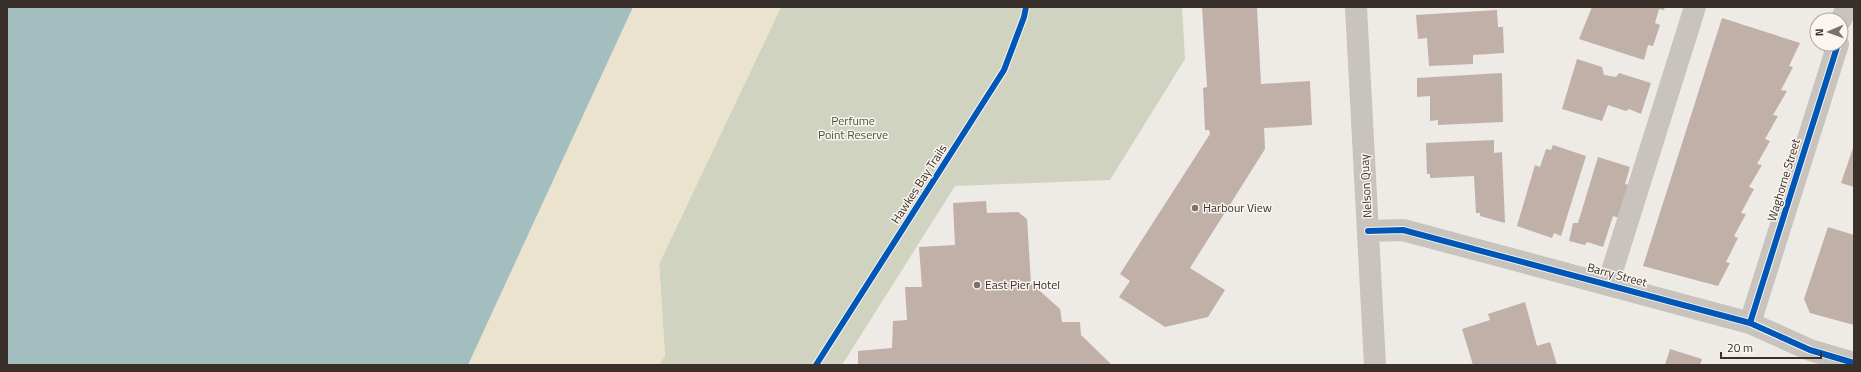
<svg xmlns="http://www.w3.org/2000/svg" width="1861" height="372" font-family="'Titillium Web',sans-serif">
	<style>
		.green { fill: #cfd3c0 }
		.sand { fill: #ece3ce }
		.water { fill: #a2bebe }
		.building { fill: #c1b0a8 }
		.lines { fill: none; stroke-linecap: round; stroke-linejoin: round }
		.minor { stroke: #c8c3bd; stroke-width: 22 }
		.cycleway-casing { stroke: #faf5ee; stroke-width: 8 }
		.cycleway { stroke: #0057b8; stroke-width: 6 }
		.poi-dot { fill: #78716c; stroke: #faf5ee; stroke-width: 1.5 }
		.labels { text-anchor: middle; stroke-width: 3; stroke-linejoin: round; paint-order: stroke }
		.park-label { font-size: 12px; fill: #475630; stroke: #faf5ee }
		.street-label { font-size: 12px; fill: #39302b; stroke: #faf5ee }
		.poi-label { font-size: 12px; fill: #39302b; stroke: #faf5ee; text-anchor: start }
	</style>
	<rect width="100%" height="100%" fill="#eeeae5"/>
	<path class="green" d="M781 7H1182L1185 59 1110 180 955 186 842 365H659L665 355 659 264Z"/>
	<path class="sand" d="M633 7H781L659 264 665 356 659 365H468Z"/>
	<path class="water" d="M7 7H633L468 365H7Z"/>
	<path class="building" d="M1202 7H1257L1261 84 1310 81 1312 125 1264 128 1265 149 1190 268 1225 290 1208 317 1165 327 1119 297 1130 281 1120 274 1210 134 1209 130H1205L1203 88 1207 87Z
		M1592 7H1665L1664 10 1659 9 1655 23 1660 25 1653 46 1648 45 1644 60 1579 39Z
		M1497 10 1498 27H1503L1504 53 1473 55V64L1429 66 1427 38 1418 39 1416 15Z
		M1722 18 1800 43 1789 66 1793 67 1781 90 1787 91 1773 115 1778 116 1765 139 1770 141 1757 164 1762 165 1749 187 1754 189 1741 213 1746 214 1734 236 1738 238 1726 262 1730 263 1718 286 1643 266Z
		M1577 59 1602 67 1604 75 1616 77 1619 73 1651 83 1641 114 1629 109 1626 111 1608 105 1602 121 1562 109Z
		M1502 73 1503 122 1438 125V120L1430 121V96L1417 97V78Z
		M1494 140V153L1502 152 1505 223 1480 216V213H1476L1474 176 1430 178V174H1427L1426 143Z
		M1553 145 1586 156 1561 236 1554 233 1552 238 1517 226 1535 165 1540 167 1546 149 1551 150Z
		M1854 145V187L1841 183Z
		M1598 157 1630 167 1625 184 1629 185 1619 218 1613 216 1603 247 1587 242 1585 245 1569 241 1573 223H1578Z
		M986 201 987 213 1018 212 1027 219 1031 283 1060 309 1062 322H1080L1081 335 1112 365H858V351L892 348 893 321 907 320 905 287H922L919 247 955 245 953 203Z
		M1828 227 1854 235V325L1810 313 1804 299Z
		M1525 302 1537 346 1550 342 1557 365H1473L1462 329 1490 320 1488 314Z
		M1670 349 1702 359 1700 365H1665Z"/>
	<g class="lines">
		<path class="minor" d="M1356 7 1375 365
			M1841 20 1847 7
			M1368 231 1403 230 1750 323 1810 350 1854 363
			M1608 284 1695 7
			M1750 323 1838 44"/>
		<defs>
			<path id="cycleway" d="M1368 231 1403 230 1750 323 1810 350 1854 363
				M1750 323 1838 44
				M816 365 1004 70 1024 17 1026 7"/>
		</defs>
		<use href="#cycleway" class="cycleway-casing"/>
		<use href="#cycleway" class="cycleway"/>
	</g>
	<g class="poi-dot">
		<circle cx="1195" cy="208" r="4"/>
		<circle cx="977" cy="285" r="4"/>
	</g>
	<g class="labels">
		<g class="park-label">
			<text x="853" y="125">Perfume<tspan x="853" dy="14">Point Reserve</tspan></text>
		</g>
		<g class="street-label">
			<text transform="translate(1784 180) rotate(-73)" y="4">Waghorne Street</text>
			<text transform="translate(919 184) rotate(-57)" y="4">Hawkes Bay Trails</text>
			<text transform="translate(1366 186) rotate(-93)" y="4">Nelson Quay</text>
			<text transform="translate(1617 275) rotate(15)" y="4">Barry Street</text>
		</g>
		<g class="poi-label">
			<text x="1203" y="212">Harbour View</text>
			<text x="985" y="289">East Pier Hotel</text>
		</g>
	</g>
	<rect width="1861" height="372" fill="none" stroke="#39302b" stroke-width="16"/>
	<g transform="translate(1829 32) rotate(268)"><circle r="19" fill="#faf5ee" stroke="#ada6a0"/>
	<path d="M0-3L7 15L0 10L-7 15Z" fill="#78716c"/>
	<text y="-6" font-size="11" font-weight="bold" text-anchor="middle" fill="#39302b">N</text>
	</g>
	<path d="M1721 352v6h100v-6" fill="none" stroke="#39302b" stroke-width="2"/>
	<text x="1727" y="352" font-size="12" fill="#39302b" stroke="#faf5ee" stroke-width="3" paint-order="stroke">20 m</text>
</svg>
